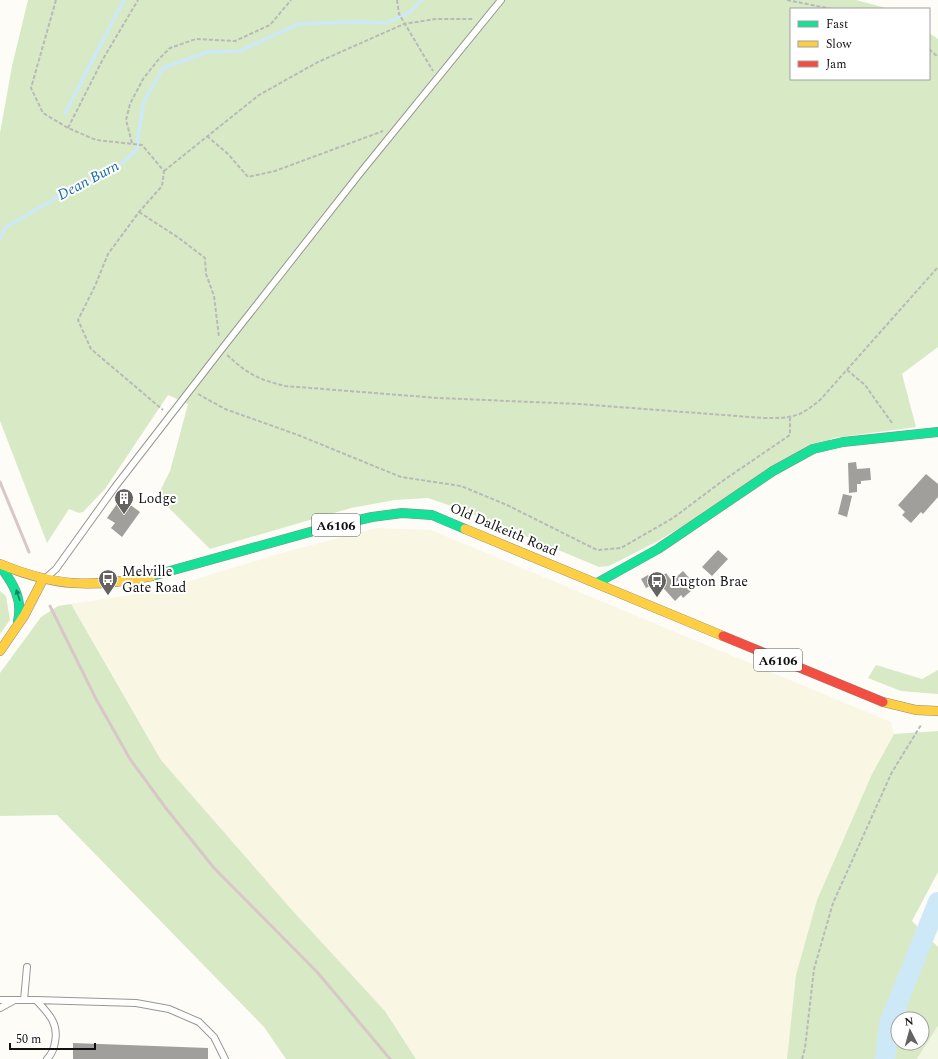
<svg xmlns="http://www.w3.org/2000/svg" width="938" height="1059" font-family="Spectral,serif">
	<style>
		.farmland { fill: #f9f7e4 }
		.forest { fill: #d8eac5; fill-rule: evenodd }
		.pitch { fill: #f0f6e1 }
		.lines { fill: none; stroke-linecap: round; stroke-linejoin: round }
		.stream { stroke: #cde8f7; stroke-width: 3.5 }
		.river { stroke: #cde8f7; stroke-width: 20 }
		.building { fill: #a19f9c }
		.lane-casing { stroke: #979795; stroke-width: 8 }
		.fast-casing { stroke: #8e8d8b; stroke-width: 10 }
		.slow-casing { stroke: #8e8d8b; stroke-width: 10 }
		.jam-casing { stroke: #8e8d8b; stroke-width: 10 }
		.path { stroke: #b9b9b8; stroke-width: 2; stroke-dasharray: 4 2; stroke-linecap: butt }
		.lane { stroke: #fffffe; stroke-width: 6 }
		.fast { stroke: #16e098; stroke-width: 9 }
		.slow { stroke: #ffcf43; stroke-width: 9 }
		.jam { stroke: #f24e42; stroke-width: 9 }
		.rail { stroke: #d9c6c7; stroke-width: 3 }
		.oneway { fill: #14835b }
		.labels { text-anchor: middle; stroke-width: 4; stroke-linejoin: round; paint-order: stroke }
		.shield { fill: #fff; stroke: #585858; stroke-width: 1 }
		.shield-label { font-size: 13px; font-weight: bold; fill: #111 }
		.poi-label { font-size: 14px; fill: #111; stroke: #fff; text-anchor: start }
		.street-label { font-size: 14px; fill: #111; stroke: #fff }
		.water-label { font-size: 15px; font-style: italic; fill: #1768a6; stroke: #fff }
	</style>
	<rect width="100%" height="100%" fill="#fdfcf7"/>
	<path class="farmland" d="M377 528 431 530 891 722 894 734 872 774 787 1059H416L385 1011 292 910 161 760 71 604 157 591 285 552Z"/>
	<path class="forest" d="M28 0H856L890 9H791V79H929V33L938 39V347L902 374 916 427 833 438 656 542 609 566 599 567 460 509 428 498 395 500 351 508 210 549 159 498V493L170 471 188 404 168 395 105 489 83 512 79 513 69 509 47 543 0 421V133L12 66Z
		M0 591 6 596 10 620 0 634Z
		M71 604 161 760 292 910 385 1011 416 1059H286L264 1027 57 815 0 816V673L41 617 58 606Z
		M876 665 922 679 938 670V694L901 691 868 678Z
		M938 731V872L912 921 938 947V1026L917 1059H787L796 975 817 900 872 774 894 734ZM898 1019H922V1043H898Z"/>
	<path class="pitch" d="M938 1026V1059H917Z"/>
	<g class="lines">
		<path class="stream" d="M65 113 124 0
			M0 239 5 228 61 195 116 169 136 150 144 101 163 68 208 52 240 51 298 24 353 22 386 23 410 12 422 0"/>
		<path class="river" d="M885 1059 889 1024 938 902"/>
	</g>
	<path class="building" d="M856 462 857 469 870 468 871 480 861 481V484H857V492L849 493 848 463Z
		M926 474 938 484V497L923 514 921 512 911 523 902 515 905 512 898 505Z
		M843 494 852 496 847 517 838 514Z
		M121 498 140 512 122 537 111 528 115 523 107 518Z
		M718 550 728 559 712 576 702 567Z
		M683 571 691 580 686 585 691 591 683 598 681 595 675 601 657 581 666 573 672 581Z
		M648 575 654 584 646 588 641 579Z
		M73 1043 208 1048V1059H73Z"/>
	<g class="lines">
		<defs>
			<path id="lane" d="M48 576 56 569 115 487 221 350 361 172 501 0
				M0 1000H36C48 1013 59 1023 55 1042 54 1049 52 1054 47 1059
				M24 1000 27 967
				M36 1000 136 1003 169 1009 199 1022 214 1037 225 1059
				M0 1008 13 1001"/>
			<path id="fast" d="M0 566C13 583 23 599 18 621
				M152 576 328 527 372 517 402 513 432 515 465 529
				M597 583 658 549 773 471 813 449 843 442 938 432"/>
			<path id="slow" d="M465 529 723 636
				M0 564C55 587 93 588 152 576
				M0 651 24 616 42 581
				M883 702 916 710 938 711"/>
			<path id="jam" d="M723 636 883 702"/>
		</defs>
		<use href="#lane" class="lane-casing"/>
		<use href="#fast" class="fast-casing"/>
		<use href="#slow" class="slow-casing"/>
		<use href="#jam" class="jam-casing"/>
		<path class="path" d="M56 0 31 88 43 113 68 128 96 140 142 145 164 171 162 186 139 212 108 254 95 286 78 320 91 349 163 410
			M397 0 399 14 433 71
			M787 0 832 9
			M929 49 938 57
			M68 128 103 59 138 0
			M207 136 228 154 248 177 275 171 383 131
			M132 143 126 120 130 104 143 79 158 60 170 48 196 39 235 41 270 25 291 0
			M164 171 259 95 318 62 404 24 435 19H474
			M139 212 179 238 205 258 206 274 214 296 219 337
			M227 355C248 374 257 379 285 386L438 398 579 404 763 418C792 418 799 418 821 399L938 267
			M847 370 865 385 892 423
			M198 394 225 409 298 435 401 477 461 486 507 505 597 550 621 548 673 518 721 482 790 435V418
			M802 1059 805 1048 814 969 833 903 892 772 921 725"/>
		<use href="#lane" class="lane"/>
		<use href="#fast" class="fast"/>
		<use href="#slow" class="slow"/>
		<use href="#jam" class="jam"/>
		<path class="rail" d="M0 482 29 552
			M50 606 96 699 130 759 165 807 214 868 318 973 390 1059"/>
	</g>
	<defs><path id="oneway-solid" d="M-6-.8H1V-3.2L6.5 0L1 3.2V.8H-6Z"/></defs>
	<use class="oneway" href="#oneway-solid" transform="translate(18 595) rotate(-109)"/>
	<defs>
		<symbol id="building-pin" viewBox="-11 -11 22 30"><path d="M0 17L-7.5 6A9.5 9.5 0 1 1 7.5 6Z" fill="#646362" stroke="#fff"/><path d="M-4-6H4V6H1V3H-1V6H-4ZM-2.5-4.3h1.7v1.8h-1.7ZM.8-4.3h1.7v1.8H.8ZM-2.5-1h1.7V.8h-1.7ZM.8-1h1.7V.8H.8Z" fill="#fff"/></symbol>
		<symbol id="bus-pin" viewBox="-11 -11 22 30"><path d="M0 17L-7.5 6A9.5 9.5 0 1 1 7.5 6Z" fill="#646362" stroke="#fff"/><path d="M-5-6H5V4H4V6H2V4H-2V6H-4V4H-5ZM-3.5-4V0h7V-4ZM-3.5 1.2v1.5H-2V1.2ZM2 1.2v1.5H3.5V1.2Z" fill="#fff"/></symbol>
	</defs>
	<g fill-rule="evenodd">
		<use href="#building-pin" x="113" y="487" width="22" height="30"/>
		<use href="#bus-pin" x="97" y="568" width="22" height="30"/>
		<use href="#bus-pin" x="646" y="570" width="22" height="30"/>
	</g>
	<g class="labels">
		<g class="shield">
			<rect x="312" y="514" width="48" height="22" rx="3"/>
			<rect x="754" y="649" width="48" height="22" rx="3"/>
		</g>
		<g class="shield-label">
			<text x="336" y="530">A6106</text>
			<text x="778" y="665">A6106</text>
		</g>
		<g class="poi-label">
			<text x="138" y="503">Lodge</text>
			<text x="122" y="576">Melville<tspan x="122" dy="16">Gate Road</tspan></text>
			<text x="671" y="586">Lugton Brae</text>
		</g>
		<g class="street-label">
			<text transform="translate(504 529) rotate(23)" y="5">Old Dalkeith Road</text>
		</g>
		<g class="water-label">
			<text transform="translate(88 180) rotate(-28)" y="5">Dean Burn</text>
		</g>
	</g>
	<rect x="790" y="8" width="140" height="72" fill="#ffffff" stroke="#a0a0a0"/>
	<rect x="798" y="21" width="20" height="6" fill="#16e098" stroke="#a0a0a0"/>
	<text x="826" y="28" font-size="12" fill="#111111">Fast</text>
	<rect x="798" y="41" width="20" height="6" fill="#ffcf43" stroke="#a0a0a0"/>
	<text x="826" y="48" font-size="12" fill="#111111">Slow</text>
	<rect x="798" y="61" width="20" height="6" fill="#f24e42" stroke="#a0a0a0"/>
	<text x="826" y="68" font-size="12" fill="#111111">Jam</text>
	<g transform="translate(910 1031) rotate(354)"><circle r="19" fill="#ffffff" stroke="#a0a0a0"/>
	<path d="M0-3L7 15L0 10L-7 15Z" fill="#646362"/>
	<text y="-6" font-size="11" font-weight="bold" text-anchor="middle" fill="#111111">N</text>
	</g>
	<path d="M10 1043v6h85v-6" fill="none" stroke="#111111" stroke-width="2"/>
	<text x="16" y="1043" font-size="12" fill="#111111" stroke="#ffffff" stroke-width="3" paint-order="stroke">50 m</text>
</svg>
